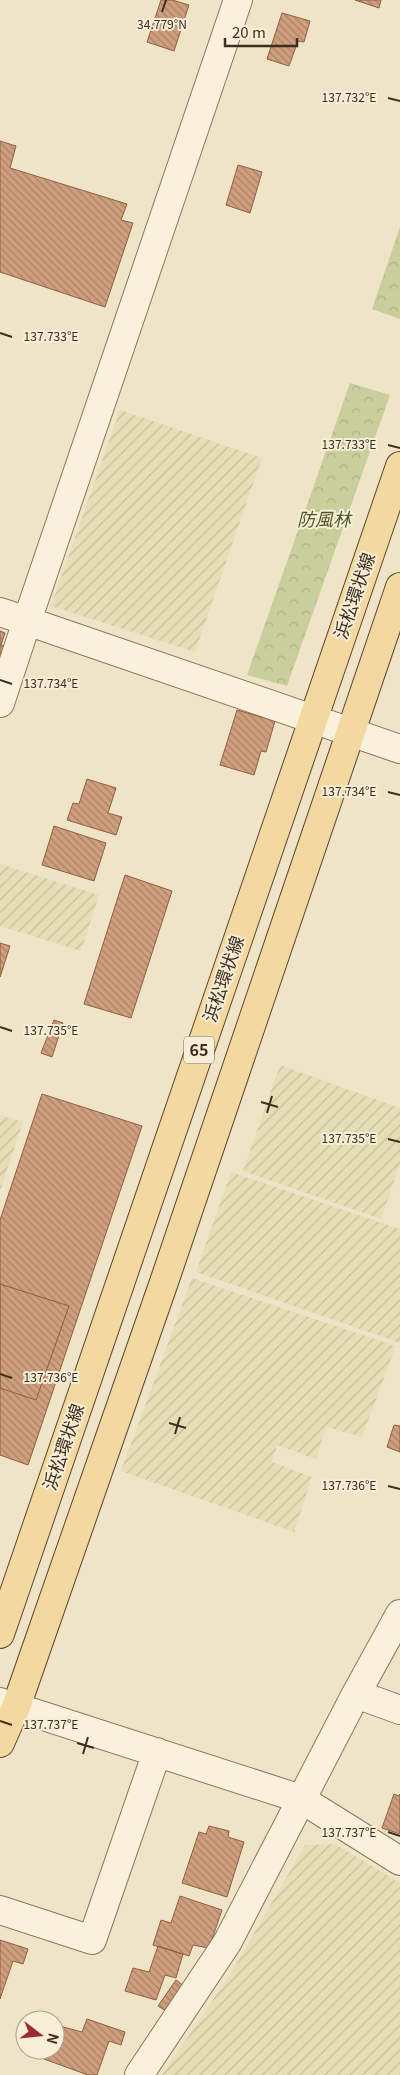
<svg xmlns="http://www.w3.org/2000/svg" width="400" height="2075" font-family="Georgia,'Noto Sans JP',serif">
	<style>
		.farmland { fill: url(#farmland-furrows) }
		.forest { fill: url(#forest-crowns) }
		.building { fill: url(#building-back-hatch); stroke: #8d5f41 }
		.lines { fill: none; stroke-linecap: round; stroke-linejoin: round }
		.minor-casing { stroke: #8d765c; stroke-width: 30 }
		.major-casing { stroke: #5b4430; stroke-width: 30 }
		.minor { stroke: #faf1dc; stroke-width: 28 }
		.major { stroke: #f3d9a0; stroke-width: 28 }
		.ticks { fill: none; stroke: #3d2e20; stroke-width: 2 }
		.labels { text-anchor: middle; stroke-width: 4; stroke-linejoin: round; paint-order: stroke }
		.shield { fill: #f7eed8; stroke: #756857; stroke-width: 1 }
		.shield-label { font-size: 16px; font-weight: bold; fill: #3d2e20 }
		.park-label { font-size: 18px; font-style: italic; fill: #4d5a26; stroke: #f7eed8 }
		.street-label { font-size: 18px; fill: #3d2e20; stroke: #f7eed8 }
		.ticks-label { font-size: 12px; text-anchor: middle; fill: #3d2e20; stroke: #f7eed8; stroke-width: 4; stroke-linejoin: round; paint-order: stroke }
	</style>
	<defs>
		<pattern id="farmland-furrows" width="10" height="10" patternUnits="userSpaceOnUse" patternTransform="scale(1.25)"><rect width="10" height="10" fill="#e6deb5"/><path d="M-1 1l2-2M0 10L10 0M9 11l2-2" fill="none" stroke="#c6bf9b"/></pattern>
		<pattern id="forest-crowns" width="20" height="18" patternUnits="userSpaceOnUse" patternTransform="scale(1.25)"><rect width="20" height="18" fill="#c9cf9b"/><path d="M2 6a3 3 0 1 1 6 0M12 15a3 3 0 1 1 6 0" fill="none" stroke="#aeb285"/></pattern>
		<pattern id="building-back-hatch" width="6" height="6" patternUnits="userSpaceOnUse" patternTransform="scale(1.25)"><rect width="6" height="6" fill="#cf9f7d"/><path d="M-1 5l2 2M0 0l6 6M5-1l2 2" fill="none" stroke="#a98266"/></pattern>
	</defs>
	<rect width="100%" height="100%" fill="#f0e4c8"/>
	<path class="farmland" d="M120 410 262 458 195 652 51 606Z
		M0 864 99 895 81 951 0 926Z
		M280 1065 400 1108V1164L381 1219 243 1171Z
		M0 1115 23 1122 0 1191Z
		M231 1172 400 1229V1343L196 1272Z
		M192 1278 396 1346 362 1437 326 1427 316 1459 277 1445 272 1462 312 1477 294 1532 121 1471Z
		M335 1844 400 1883V2075H162L231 1973 305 1845Z"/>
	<path class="forest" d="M400 227V319L372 309Z
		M350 383 390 395 287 686 247 675Z"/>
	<path class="building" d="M161 0H172L189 5 174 51 147 42Z
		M355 0H381L379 8Z
		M282 13 310 21 304 42 298 41 289 66 267 59Z
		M0 141 16 146 10 168 127 204 121 220 133 223 105 307 0 272Z
		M238 165 262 172 250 213 226 205Z
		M0 631 5 633 1 645 7 647 0 662Z
		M237 710 275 721 266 752 261 751 254 775 220 765Z
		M87 779 116 788 108 813 122 817 116 835 67 820 73 803 79 804Z
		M54 826 106 843 94 881 42 865Z
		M125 875 172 891 131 1018 84 1004Z
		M0 943 10 946 0 977Z
		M54 1020 63 1023 52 1057 41 1053Z
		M42 1094 142 1126 28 1465 0 1455V1220Z
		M0 1284 69 1306 36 1400 0 1388Z
		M394 1425 400 1426V1452L387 1447Z
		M394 1794 399 1796 400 1794V1834L382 1828Z
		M209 1826 229 1831 228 1837 244 1842 227 1897 182 1883 199 1832 206 1834Z
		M180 1896 222 1910 209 1948 193 1945 189 1956 153 1945 161 1920 171 1923Z
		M0 1940 28 1949 23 1964 13 1961 0 1999Z
		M158 1946 183 1954 176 1978 165 1975 156 2000 125 1991 133 1968 149 1972Z
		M176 1980 184 1986 166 2011 158 2006Z
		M87 2019 125 2032 121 2045 109 2041 97 2075H88L44 2059 47 2050H55L56 2025 82 2032Z"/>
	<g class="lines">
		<defs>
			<path id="minor" d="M238 0 27 621 400 749
				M0 612 27 621 0 703
				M356 1694 400 1614
				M0 1702 301 1799 400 1861
				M0 1910 92 1940 157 1752
				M139 2075 227 1943 356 1694 400 1710"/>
			<path id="major" d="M0 1634 400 466
				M0 1743 16 1707 164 1282 400 587"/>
		</defs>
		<use href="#minor" class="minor-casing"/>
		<use href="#major" class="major-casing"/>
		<use href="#minor" class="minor"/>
		<use href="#major" class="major"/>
	</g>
	<path class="ticks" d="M162 12 166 0M388 98 400 101M0 333 12 337M388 445 400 448M0 680 12 684M388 792 400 795M0 1027 12 1031M261 1102 278 1107M267 1113 272 1096M388 1139 400 1142M0 1374 12 1378M169 1423 186 1428M175 1434 180 1417M388 1486 400 1489M0 1721 12 1725M77 1743 94 1748M83 1754 88 1737M388 1832 400 1836"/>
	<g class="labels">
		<rect class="shield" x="184" y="1036.5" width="30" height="27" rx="4"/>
		<g class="shield-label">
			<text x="199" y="1056">65</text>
		</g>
		<g class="park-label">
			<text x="324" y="526">防風林</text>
		</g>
		<g class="street-label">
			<text transform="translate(355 596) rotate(-71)" y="6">浜松環状線</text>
			<text transform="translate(224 979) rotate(-71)" y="6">浜松環状線</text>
			<text transform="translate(64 1447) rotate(-71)" y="6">浜松環状線</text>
		</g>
	</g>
	<g class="ticks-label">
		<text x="162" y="29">34.779°N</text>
		<text x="349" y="102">137.732°E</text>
		<text x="51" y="341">137.733°E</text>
		<text x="349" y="449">137.733°E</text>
		<text x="51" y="688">137.734°E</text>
		<text x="349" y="796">137.734°E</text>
		<text x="51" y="1035">137.735°E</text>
		<text x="349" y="1143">137.735°E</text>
		<text x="51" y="1382">137.736°E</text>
		<text x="349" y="1490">137.736°E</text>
		<text x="51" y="1729">137.737°E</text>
		<text x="349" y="1837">137.737°E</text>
	</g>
	<g transform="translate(40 2035) rotate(106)"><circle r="24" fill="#f7eed8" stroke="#ada18e"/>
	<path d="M0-4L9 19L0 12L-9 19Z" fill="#9e2a2b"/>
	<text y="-8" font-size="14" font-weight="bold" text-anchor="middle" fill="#3d2e20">N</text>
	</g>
	<path d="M225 38v8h72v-8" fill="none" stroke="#3d2e20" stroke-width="2.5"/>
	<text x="232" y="38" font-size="15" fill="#3d2e20" stroke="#f7eed8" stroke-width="4" paint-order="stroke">20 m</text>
</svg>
